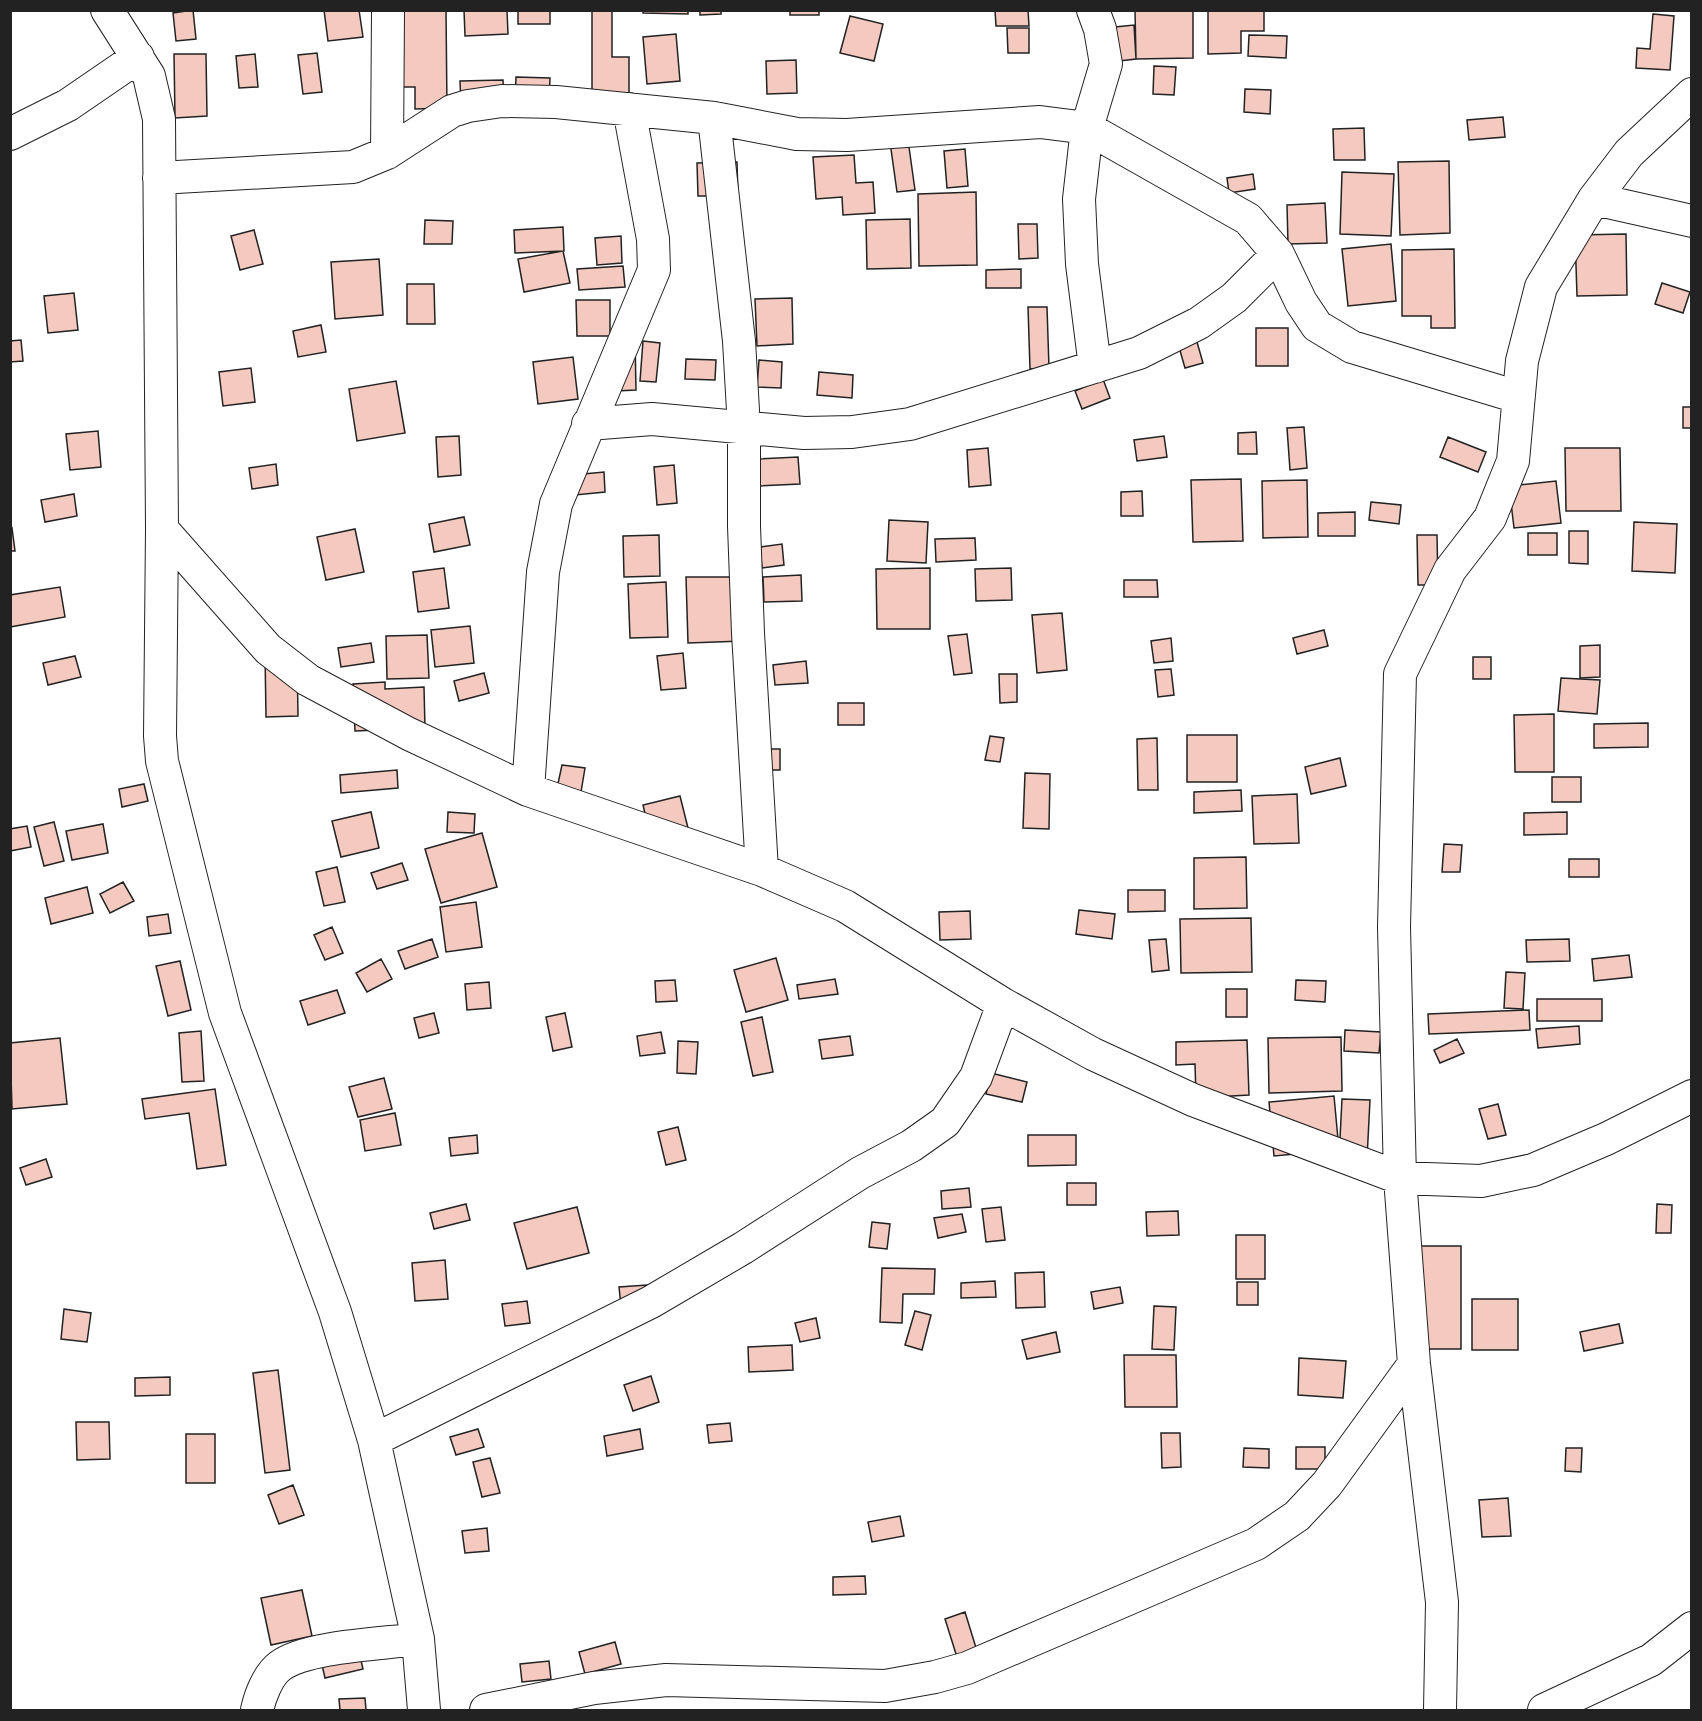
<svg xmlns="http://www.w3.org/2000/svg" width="1702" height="1721" font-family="'IBM Plex Serif',serif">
  <rect width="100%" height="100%" fill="#fff"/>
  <!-- building -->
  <path fill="#f3c9c0" stroke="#222" stroke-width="1.5" d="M 193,10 L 196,39 L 176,41 L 173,13 Z
    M 324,10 L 359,10 L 363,37 L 328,41 Z
    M 396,10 L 446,10 L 447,108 L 415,109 L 415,87 L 397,87 Z
    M 464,10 L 507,10 L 508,34 L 465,36 Z
    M 518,10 L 550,10 L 550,24 L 518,24 Z
    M 592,10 L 612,10 L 612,57 L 629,57 L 629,98 L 592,98 Z
    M 643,10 L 688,10 L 688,14 L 643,13 Z
    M 700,10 L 721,10 L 721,14 L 700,15 Z
    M 790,10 L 819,10 L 819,15 L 790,15 Z
    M 995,10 L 1028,10 L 1029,26 L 996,26 Z
    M 1135,10 L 1193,10 L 1193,58 L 1136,59 Z
    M 1208,10 L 1264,10 L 1264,31 L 1241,31 L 1241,53 L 1208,54 Z
    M 1653,14 L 1674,16 L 1670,70 L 1636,68 L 1637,48 L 1650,49 Z
    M 850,16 L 883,24 L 874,61 L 840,53 Z
    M 1134,25 L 1136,59 L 1119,61 L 1115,27 Z
    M 1007,28 L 1029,28 L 1029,53 L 1008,53 Z
    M 676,34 L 680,81 L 647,84 L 643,37 Z
    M 1249,35 L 1287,36 L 1286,58 L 1248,56 Z
    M 317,53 L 322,92 L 303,94 L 298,55 Z
    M 174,54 L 206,54 L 207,116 L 175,118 Z
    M 255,54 L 258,87 L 239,88 L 236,56 Z
    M 796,60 L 797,93 L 767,94 L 766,61 Z
    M 1154,66 L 1176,67 L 1174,95 L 1153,94 Z
    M 516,77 L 550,78 L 549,102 L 515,101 Z
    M 503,80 L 504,104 L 461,105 L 460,81 Z
    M 1245,89 L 1271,90 L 1270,114 L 1244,112 Z
    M 1503,117 L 1505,137 L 1469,140 L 1467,120 Z
    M 1364,128 L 1365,160 L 1334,160 L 1333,129 Z
    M 908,140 L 915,190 L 897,192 L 890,142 Z
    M 965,149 L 968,186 L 947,188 L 944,151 Z
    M 854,155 L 856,183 L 873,182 L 875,213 L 843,215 L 842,197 L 816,199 L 813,157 Z
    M 1449,161 L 1450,233 L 1400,235 L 1398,162 Z
    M 737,162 L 738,196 L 698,196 L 697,163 Z
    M 1342,172 L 1394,174 L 1391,236 L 1340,234 Z
    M 1253,174 L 1255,189 L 1229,193 L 1227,178 Z
    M 976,192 L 977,265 L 919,266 L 918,194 Z
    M 1325,203 L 1327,243 L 1288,244 L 1287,205 Z
    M 910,219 L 911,268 L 867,269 L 866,220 Z
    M 425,220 L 453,221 L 452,244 L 424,244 Z
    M 1018,224 L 1037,224 L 1038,258 L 1019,259 Z
    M 563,227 L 564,251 L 515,253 L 514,230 Z
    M 254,230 L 263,264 L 240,270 L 231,236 Z
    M 1626,234 L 1627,295 L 1577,296 L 1575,235 Z
    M 621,236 L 622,263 L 597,265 L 595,238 Z
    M 1391,244 L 1396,301 L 1348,306 L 1342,249 Z
    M 1454,249 L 1455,328 L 1431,328 L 1431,316 L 1402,316 L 1402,250 Z
    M 563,251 L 570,283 L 524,292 L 518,259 Z
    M 379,259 L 383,315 L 335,319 L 331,262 Z
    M 623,266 L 625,287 L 579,290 L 577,269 Z
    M 1021,269 L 1021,288 L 986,288 L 986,270 Z
    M 1662,283 L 1690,292 L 1683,313 L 1655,304 Z
    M 407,284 L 434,284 L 435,324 L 407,324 Z
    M 74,293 L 78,330 L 48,333 L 44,296 Z
    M 792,298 L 793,344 L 757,346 L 755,299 Z
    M 576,300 L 610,300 L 610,336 L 577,336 Z
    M 1028,307 L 1047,307 L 1049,368 L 1030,369 Z
    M 321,325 L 326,352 L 298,357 L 293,331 Z
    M 1256,328 L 1288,328 L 1288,366 L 1256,366 Z
    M 1195,335 L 1203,363 L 1185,368 L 1177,340 Z
    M 635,339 L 636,390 L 616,391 Z
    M 21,340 L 23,361 L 10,362 L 10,341 Z
    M 643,341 L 660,343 L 656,382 L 640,381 Z
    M 573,357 L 578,399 L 538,404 L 533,362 Z
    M 686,359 L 716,360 L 715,380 L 685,379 Z
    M 759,360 L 782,362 L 781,388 L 757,387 Z
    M 251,368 L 255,402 L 223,406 L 219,372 Z
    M 819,372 L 853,375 L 852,398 L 817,395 Z
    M 1103,379 L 1110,398 L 1082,409 L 1075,391 Z
    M 396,381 L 405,433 L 357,441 L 349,389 Z
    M 1683,407 L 1692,407 L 1692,428 L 1683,428 Z
    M 1304,427 L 1307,468 L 1290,470 L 1287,428 Z
    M 98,431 L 101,467 L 70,470 L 66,434 Z
    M 1256,432 L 1257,454 L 1238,454 L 1238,433 Z
    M 459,436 L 461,475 L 438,477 L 436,437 Z
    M 1164,436 L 1167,457 L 1137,461 L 1134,440 Z
    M 1448,437 L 1486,452 L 1478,472 L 1440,457 Z
    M 988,448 L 991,485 L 969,487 L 967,450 Z
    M 1565,448 L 1620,448 L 1621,511 L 1566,511 Z
    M 798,457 L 800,484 L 759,486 L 757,459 Z
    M 276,464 L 278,485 L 252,489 L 249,468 Z
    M 674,465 L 677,503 L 657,505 L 654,467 Z
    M 604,472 L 605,492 L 575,495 L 573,475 Z
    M 1241,479 L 1243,541 L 1193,542 L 1191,480 Z
    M 1307,480 L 1308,537 L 1263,538 L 1262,481 Z
    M 1556,481 L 1561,523 L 1514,528 L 1509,486 Z
    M 1142,491 L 1143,516 L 1121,516 L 1121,492 Z
    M 74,494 L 77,516 L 45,522 L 41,500 Z
    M 1371,502 L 1401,505 L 1399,524 L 1369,520 Z
    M 1355,512 L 1355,536 L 1318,536 L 1318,513 Z
    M 464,517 L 470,545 L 434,552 L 429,524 Z
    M 889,520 L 928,522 L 926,563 L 887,561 Z
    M 1634,522 L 1677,524 L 1675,573 L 1632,571 Z
    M 12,528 L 15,551 L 10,551 L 10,529 Z
    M 355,529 L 364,572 L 326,580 L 317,537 Z
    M 1569,531 L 1588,531 L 1588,564 L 1569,563 Z
    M 1528,533 L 1557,533 L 1557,555 L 1528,555 Z
    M 659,535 L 660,576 L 624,577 L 623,536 Z
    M 1417,535 L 1437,535 L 1438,585 L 1418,585 Z
    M 975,538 L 976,560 L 936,562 L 935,539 Z
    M 782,544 L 784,565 L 762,568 L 760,547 Z
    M 444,568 L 449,608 L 418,612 L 413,572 Z
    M 930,568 L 930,629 L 877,629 L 876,569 Z
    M 1011,568 L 1012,600 L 976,601 L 975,569 Z
    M 801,575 L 802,601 L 764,602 L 763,577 Z
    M 686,577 L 741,577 L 743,641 L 688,643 Z
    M 1124,580 L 1157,580 L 1158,597 L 1124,597 Z
    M 666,582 L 668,637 L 630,638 L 628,584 Z
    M 60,587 L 65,617 L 10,627 L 10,595 Z
    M 1062,613 L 1067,670 L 1037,673 L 1032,615 Z
    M 470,626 L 474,663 L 435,667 L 431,630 Z
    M 1324,630 L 1328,646 L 1297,654 L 1293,638 Z
    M 967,634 L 972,673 L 954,675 L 948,636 Z
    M 427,635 L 429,678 L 387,679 L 386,636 Z
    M 1171,638 L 1173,661 L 1154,663 L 1151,641 Z
    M 371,643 L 374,662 L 341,667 L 338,648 Z
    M 1600,645 L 1600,677 L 1580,678 L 1580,646 Z
    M 297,652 L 298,716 L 266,717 L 265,653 Z
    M 683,653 L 686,688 L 661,690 L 657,656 Z
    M 75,656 L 81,677 L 48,685 L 43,663 Z
    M 1473,657 L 1491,657 L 1491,679 L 1473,679 Z
    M 806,661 L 808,683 L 775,685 L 773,665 Z
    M 1171,669 L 1174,695 L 1158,697 L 1155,670 Z
    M 484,673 L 489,693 L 459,701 L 454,681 Z
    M 999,674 L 1017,674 L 1017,702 L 1000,703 Z
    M 1561,678 L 1600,680 L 1597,714 L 1558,711 Z
    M 385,682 L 385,689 L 424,687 L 425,728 L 355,731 L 353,684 Z
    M 838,703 L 864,703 L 864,725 L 838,725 Z
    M 1554,714 L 1554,772 L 1515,772 L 1514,715 Z
    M 1648,723 L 1648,747 L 1594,748 L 1594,724 Z
    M 1187,735 L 1237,735 L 1237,782 L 1187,782 Z
    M 990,736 L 1004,738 L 1000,762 L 985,760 Z
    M 1157,738 L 1158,790 L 1138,790 L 1137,739 Z
    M 746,749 L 780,749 L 780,770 L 746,770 Z
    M 1340,758 L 1346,786 L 1311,794 L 1305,767 Z
    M 562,765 L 585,768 L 581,792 L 557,788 Z
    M 397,770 L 398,788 L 341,793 L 340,775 Z
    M 1025,773 L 1050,774 L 1049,829 L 1023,828 Z
    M 1552,777 L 1581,777 L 1581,802 L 1552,802 Z
    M 144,784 L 148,801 L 122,807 L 119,789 Z
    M 1241,790 L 1242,811 L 1194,813 L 1194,792 Z
    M 1297,794 L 1299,843 L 1254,844 L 1252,796 Z
    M 680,796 L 690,836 L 652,844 L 643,805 Z
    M 371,812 L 379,848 L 341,857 L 332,821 Z
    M 448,812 L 475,814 L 474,833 L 447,832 Z
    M 1567,812 L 1567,834 L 1524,835 L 1524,813 Z
    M 54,822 L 64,861 L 44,866 L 34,827 Z
    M 103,824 L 108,853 L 72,860 L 66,831 Z
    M 27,826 L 31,847 L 10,851 L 10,829 Z
    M 482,833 L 497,887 L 441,903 L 425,849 Z
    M 1444,844 L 1462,845 L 1460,872 L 1442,872 Z
    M 1246,857 L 1247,908 L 1194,909 L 1194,858 Z
    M 1569,859 L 1599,859 L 1599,877 L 1569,877 Z
    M 402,863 L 408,880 L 377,889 L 371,873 Z
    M 337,867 L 345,902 L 324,906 L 316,872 Z
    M 123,882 L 134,901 L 110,913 L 100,894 Z
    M 87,887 L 93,913 L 51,924 L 45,898 Z
    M 1128,890 L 1165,890 L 1165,911 L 1128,912 Z
    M 476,902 L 482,947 L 446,952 L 440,907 Z
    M 1079,910 L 1115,914 L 1112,939 L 1076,934 Z
    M 970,911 L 971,939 L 940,940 L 939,912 Z
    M 168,914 L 171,933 L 149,936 L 147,917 Z
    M 1251,918 L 1252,972 L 1181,973 L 1180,919 Z
    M 332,927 L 343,953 L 325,960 L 314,935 Z
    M 432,939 L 438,957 L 405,969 L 398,951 Z
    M 1166,939 L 1169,970 L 1152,972 L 1149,940 Z
    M 1569,939 L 1570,961 L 1527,962 L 1526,940 Z
    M 1629,955 L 1632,977 L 1594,981 L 1592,959 Z
    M 776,958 L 788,1000 L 746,1012 L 734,970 Z
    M 381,959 L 392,979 L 367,992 L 356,973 Z
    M 180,961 L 191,1010 L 168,1016 L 156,966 Z
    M 1506,972 L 1525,973 L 1523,1009 L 1504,1008 Z
    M 835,979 L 838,994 L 799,999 L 797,985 Z
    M 675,980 L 677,1001 L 656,1002 L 655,981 Z
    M 1296,980 L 1326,981 L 1325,1002 L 1295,1000 Z
    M 489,982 L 491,1008 L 467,1010 L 465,984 Z
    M 1226,989 L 1247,989 L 1247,1017 L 1226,1017 Z
    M 337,990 L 345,1013 L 308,1025 L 300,1001 Z
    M 1537,999 L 1602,999 L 1602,1021 L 1537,1021 Z
    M 1529,1010 L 1530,1030 L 1429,1034 L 1428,1014 Z
    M 434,1013 L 439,1033 L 419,1038 L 414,1018 Z
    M 565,1013 L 572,1047 L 553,1051 L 546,1017 Z
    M 762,1017 L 773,1072 L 753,1076 L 741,1022 Z
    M 1579,1026 L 1580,1044 L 1538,1048 L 1536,1029 Z
    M 1345,1030 L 1381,1032 L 1379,1053 L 1344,1051 Z
    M 201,1031 L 204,1081 L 182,1082 L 179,1033 Z
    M 661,1032 L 665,1053 L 640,1056 L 637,1036 Z
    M 850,1036 L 853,1055 L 822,1059 L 819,1040 Z
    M 1341,1037 L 1342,1091 L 1269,1093 L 1268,1038 Z
    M 60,1038 L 67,1104 L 12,1109 L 10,1043 Z
    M 1457,1039 L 1464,1053 L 1440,1063 L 1434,1050 Z
    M 1247,1040 L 1249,1095 L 1196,1098 L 1195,1064 L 1176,1065 L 1176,1042 Z
    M 678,1041 L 698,1042 L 696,1074 L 677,1073 Z
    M 991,1073 L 1027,1082 L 1022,1102 L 986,1094 Z
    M 384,1078 L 392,1109 L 358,1117 L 349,1087 Z
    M 215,1089 L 226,1165 L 197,1169 L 189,1113 L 145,1119 L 142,1099 Z
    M 1334,1096 L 1339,1150 L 1274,1156 L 1269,1102 Z
    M 1342,1099 L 1370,1100 L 1367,1159 L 1339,1158 Z
    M 1498,1104 L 1506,1135 L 1488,1139 L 1479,1109 Z
    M 395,1113 L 401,1145 L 365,1151 L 360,1120 Z
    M 678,1127 L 686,1160 L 666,1165 L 658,1132 Z
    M 477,1135 L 478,1153 L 451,1156 L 449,1138 Z
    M 1028,1135 L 1076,1135 L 1076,1165 L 1028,1166 Z
    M 46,1159 L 52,1177 L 26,1185 L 20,1168 Z
    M 1067,1183 L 1096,1183 L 1096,1205 L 1067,1205 Z
    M 969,1188 L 971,1207 L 942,1209 L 941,1191 Z
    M 466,1204 L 470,1220 L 434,1229 L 430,1213 Z
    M 1657,1204 L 1672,1205 L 1671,1233 L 1656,1233 Z
    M 577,1207 L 589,1253 L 527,1269 L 514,1223 Z
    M 1001,1207 L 1005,1240 L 986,1242 L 982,1209 Z
    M 1178,1211 L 1179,1235 L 1147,1236 L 1146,1212 Z
    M 962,1214 L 966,1232 L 938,1238 L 934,1218 Z
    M 872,1222 L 890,1224 L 887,1249 L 869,1247 Z
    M 1236,1235 L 1265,1235 L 1265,1279 L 1236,1279 Z
    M 1414,1246 L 1461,1246 L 1461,1349 L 1414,1349 Z
    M 445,1260 L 448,1299 L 415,1301 L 412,1263 Z
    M 882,1268 L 935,1269 L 934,1294 L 903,1294 L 902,1323 L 880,1322 Z
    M 1044,1272 L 1045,1307 L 1016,1308 L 1015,1273 Z
    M 995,1281 L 996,1297 L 961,1298 L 961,1283 Z
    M 1237,1282 L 1258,1282 L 1258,1305 L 1237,1305 Z
    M 647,1285 L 649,1304 L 621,1306 L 619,1287 Z
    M 1120,1287 L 1123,1303 L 1094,1309 L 1091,1292 Z
    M 1472,1299 L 1518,1299 L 1518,1350 L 1472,1350 Z
    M 527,1301 L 530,1323 L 505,1326 L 502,1304 Z
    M 1154,1306 L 1176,1307 L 1174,1350 L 1152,1349 Z
    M 64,1309 L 91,1313 L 87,1342 L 61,1339 Z
    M 915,1311 L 931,1315 L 922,1350 L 905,1345 Z
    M 816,1318 L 820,1338 L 800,1342 L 795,1323 Z
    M 1619,1324 L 1623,1343 L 1584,1351 L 1580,1332 Z
    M 1056,1332 L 1060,1352 L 1027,1359 L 1022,1340 Z
    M 792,1345 L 793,1370 L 749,1372 L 748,1347 Z
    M 1124,1355 L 1176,1355 L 1177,1407 L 1125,1407 Z
    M 1299,1358 L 1346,1361 L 1343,1398 L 1298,1395 Z
    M 278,1370 L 290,1470 L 265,1473 L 253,1373 Z
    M 651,1376 L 659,1402 L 633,1411 L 624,1385 Z
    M 170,1377 L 170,1395 L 135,1396 L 135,1378 Z
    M 76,1422 L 109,1422 L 110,1459 L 77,1460 Z
    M 730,1423 L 732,1441 L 709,1443 L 707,1425 Z
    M 478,1429 L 484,1447 L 456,1455 L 450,1437 Z
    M 640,1429 L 643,1449 L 607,1456 L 604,1436 Z
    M 1161,1433 L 1180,1433 L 1181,1467 L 1162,1468 Z
    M 186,1434 L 215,1434 L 215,1483 L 186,1483 Z
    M 1296,1447 L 1325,1447 L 1325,1469 L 1296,1469 Z
    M 1244,1448 L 1269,1449 L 1269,1468 L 1243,1467 Z
    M 1566,1448 L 1582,1448 L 1581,1472 L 1565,1471 Z
    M 490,1458 L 500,1493 L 482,1497 L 473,1462 Z
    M 293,1485 L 304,1515 L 279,1524 L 268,1495 Z
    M 1508,1498 L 1511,1536 L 1482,1537 L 1479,1500 Z
    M 900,1516 L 904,1536 L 872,1542 L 868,1522 Z
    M 487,1528 L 489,1551 L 465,1553 L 462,1531 Z
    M 865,1576 L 866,1594 L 833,1595 L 833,1577 Z
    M 302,1590 L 312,1636 L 271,1645 L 261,1598 Z
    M 965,1612 L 981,1664 L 961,1670 L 945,1619 Z
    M 355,1634 L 363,1669 L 325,1678 L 317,1643 Z
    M 615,1642 L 621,1664 L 585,1674 L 579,1652 Z
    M 549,1661 L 551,1679 L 522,1682 L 520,1664 Z
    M 365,1698 L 366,1710 L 340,1710 L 339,1699 Z"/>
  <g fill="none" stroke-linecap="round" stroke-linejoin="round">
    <defs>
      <path id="street" d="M 107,10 L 149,76 L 159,119 L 162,529 L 160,736 L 162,761 L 225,1013 L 335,1312 L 374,1440 L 418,1639 L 424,1710
        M 1093,10 L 1100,29 L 1106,64 L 1087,128 L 1079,199 L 1082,264 L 1095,367
        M 714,118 L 797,134 L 847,135 L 1040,122 L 1087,128 L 1248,219 L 1278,254 L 1301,302 L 1317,326 L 1352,347 L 1518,397
        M 10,134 L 68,105 L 138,57
        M 387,153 L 388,10
        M 159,178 L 353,167 L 387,153 L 452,111 L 468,106 L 502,101 L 556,102 L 714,118 L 739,341 L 744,428 L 744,526 L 748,633 L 762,870
        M 1594,199 L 1692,221
        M 588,424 L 652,419 L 804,433 L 852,432 L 910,424 L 1139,353 L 1199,323 L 1234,298 L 1278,254
        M 162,529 L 268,649 L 308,680 L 409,734 L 528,790 L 762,870 L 845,906 L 1003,1004 L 1093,1054 L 1193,1100 L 1400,1178 L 1481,1181 L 1533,1170 L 1606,1139 L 1692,1096
        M 528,790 L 543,572 L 556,504 L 654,270 L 653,239 L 629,109
        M 374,1440 L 651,1302 L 743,1248 L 860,1173 L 911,1146 L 945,1122 L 976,1077 L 1003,1004
        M 257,1710 C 260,1696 268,1675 280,1666 C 307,1646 383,1644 418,1639
        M 486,1710 L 594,1688 L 666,1680 L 885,1686 L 935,1677 L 967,1668 L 1256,1544 L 1297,1516 L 1327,1484 L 1414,1364
        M 1440,1710 L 1442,1602 L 1414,1364 L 1400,1178 L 1394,927 L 1400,674 L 1450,570 L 1490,518 L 1513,461 L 1522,361 L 1541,287 L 1594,199 L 1629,153 L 1692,94
        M 1544,1710 L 1651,1660 L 1692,1628"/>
    </defs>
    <!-- street casing -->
    <use href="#street" stroke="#222" stroke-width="34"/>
    <!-- street -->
    <use href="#street" stroke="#fff" stroke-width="32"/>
  </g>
  <!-- border -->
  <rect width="1702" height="1721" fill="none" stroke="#222222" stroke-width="24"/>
</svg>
